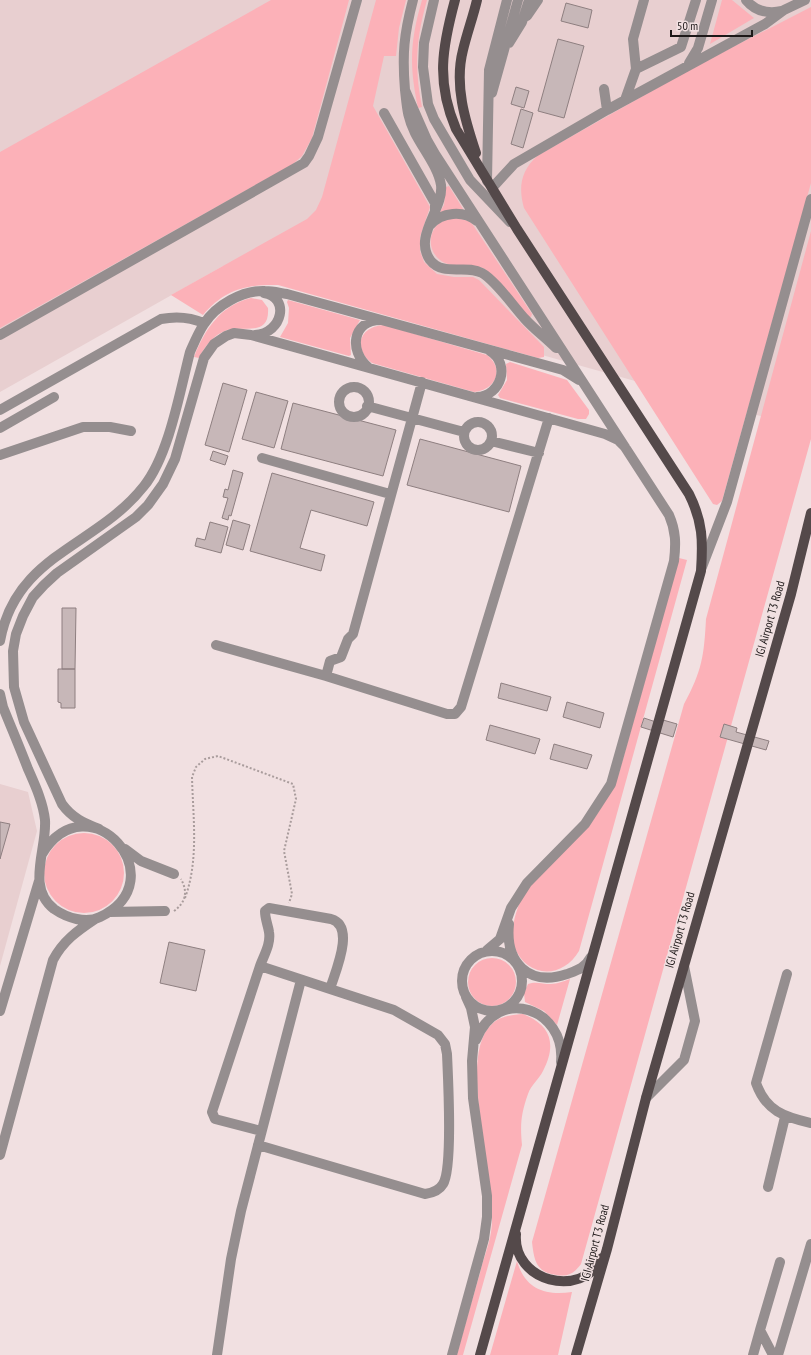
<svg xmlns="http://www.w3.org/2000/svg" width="811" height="1355" font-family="'PT Sans Narrow',sans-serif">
  <rect width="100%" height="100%" fill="#f1e0e1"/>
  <!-- built -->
  <path fill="#e8cfd0" d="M 0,0 L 811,0 L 811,430 L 223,266 L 0,392 Z
    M 0,784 L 28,792 L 37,831 L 0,966 Z"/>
  <!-- green -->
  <path fill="#fcb1b8" d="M 271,0 L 349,0 L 312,138 L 302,156 L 293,164 L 0,328 L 0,152 Z
    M 376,0 L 406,0 L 399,28 L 396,56 L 384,56 L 373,106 L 430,207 L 420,237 L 420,251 L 424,262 L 437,274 L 454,277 L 473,277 L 479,280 L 544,347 L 544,357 L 538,358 L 278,285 C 246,284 224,290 203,315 L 171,295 L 307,219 L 316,210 L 322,197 Z
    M 422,0 L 427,0 C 416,39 414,67 422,107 L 418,108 C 409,66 410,41 422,0 Z
    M 722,0 L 732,0 L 754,18 L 710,44 Z
    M 811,7 L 811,183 L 722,501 L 717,505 L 713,504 L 524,208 C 518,187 521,171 537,156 L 696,66 Z
    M 449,186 L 463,209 L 462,211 L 441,213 L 440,212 L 444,205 L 446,187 Z
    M 457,218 L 469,221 L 473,225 L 532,314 L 531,317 L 528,317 L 485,269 C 471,262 453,270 440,260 C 426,249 428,227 445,220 C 449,219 453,218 457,218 Z
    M 811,231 L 811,439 L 581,1264 C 574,1273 569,1277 557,1275 C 536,1273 534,1260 532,1242 L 684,704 C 702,671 704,656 706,619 Z
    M 251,298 L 262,300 L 268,308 C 270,338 243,325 227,330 C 213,335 205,346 199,358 L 194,357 C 205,329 221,305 251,298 Z
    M 288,300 L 360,320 L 350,338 L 351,355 L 349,356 L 280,337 L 288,323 L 289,308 L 287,302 Z
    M 384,325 L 487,355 C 505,369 496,390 474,392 L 372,363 C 352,348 360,326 384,325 Z
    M 510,362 L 567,380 L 589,410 L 589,414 L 586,419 L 578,419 L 500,398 L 498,395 L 507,380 L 506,364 Z
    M 679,558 L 687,560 L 579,951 C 562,980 526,978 514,946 C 510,934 514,919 518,907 C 527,877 569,849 589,825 C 602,809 611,791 619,773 Z
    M44 873a40 40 0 1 1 80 0a40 40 0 1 1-80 0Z
    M468 982a24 24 0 1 1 48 0a24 24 0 1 1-48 0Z
    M 570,979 L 557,1025 L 544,1011 L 525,1002 L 524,993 L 528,984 C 536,981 542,984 551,984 C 557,984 564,981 570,979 Z
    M 523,1014 C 551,1025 557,1044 543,1071 C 539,1079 531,1085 528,1094 C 521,1114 520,1124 522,1145 L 463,1355 L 457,1355 C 464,1328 472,1300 480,1273 C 483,1259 489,1246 491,1232 C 499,1182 455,1057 492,1024 C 500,1016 512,1015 523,1014 Z
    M 517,1261 C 525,1289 545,1296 572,1292 L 558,1355 L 490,1355 Z"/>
  <!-- building -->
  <path fill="#c7b7b8" stroke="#8e7f80" d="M 566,3 L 592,10 L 588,28 L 561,21 Z
    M 558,39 L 584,46 L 564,118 L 538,111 Z
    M 516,87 L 529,91 L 524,108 L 511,104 Z
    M 521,109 L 533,113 L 523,148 L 511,144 Z
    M 223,383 L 247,390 L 229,452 L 205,445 Z
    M 256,392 L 288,401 L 274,448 L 242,439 Z
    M 293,403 L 396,430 L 383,476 L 281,449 Z
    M 420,439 L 521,466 L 509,512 L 407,485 Z
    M 213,451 L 228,456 L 225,465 L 210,460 Z
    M 233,470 L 243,473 L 231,516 L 229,515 L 228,520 L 222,518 L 228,498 L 223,497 L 225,489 L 228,490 Z
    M 272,473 L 374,502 L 367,526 L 311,510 L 300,548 L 325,555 L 321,571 L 250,551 Z
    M 233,520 L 250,525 L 243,550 L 226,545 Z
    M 210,522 L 228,527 L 221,553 L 195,546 L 197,538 L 205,540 Z
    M 62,608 L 76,608 L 75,669 L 62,669 Z
    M 58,669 L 75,669 L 75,708 L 61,708 L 61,703 L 58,702 Z
    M 501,683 L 551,697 L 547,711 L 498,698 Z
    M 567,702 L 604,713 L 600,728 L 563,717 Z
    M 644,718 L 662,724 L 663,720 L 677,724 L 673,737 L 641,727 Z
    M 724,724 L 737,728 L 736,732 L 769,741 L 766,750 L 720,737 Z
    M 490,725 L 540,739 L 535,754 L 486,740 Z
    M 554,744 L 592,755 L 587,769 L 550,759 Z
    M 0,822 L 10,824 L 0,859 Z
    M 169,942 L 205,950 L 196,991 L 160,983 Z"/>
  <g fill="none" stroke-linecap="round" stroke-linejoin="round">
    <!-- path -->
    <path stroke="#a99c9c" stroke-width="2" stroke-dasharray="2 2" stroke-linecap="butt" d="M 185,898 C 199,860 193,818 192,777 L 196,767 L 205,759 L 218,756 L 293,784 L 296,799 L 284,851 L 292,894 L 289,903
      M 174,911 C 186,902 188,892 181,879"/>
    <!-- minor -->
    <path stroke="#958e8f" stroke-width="10" d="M 413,0 C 404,34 402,54 405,90 C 407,107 407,117 415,133 C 423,149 438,167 441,185 C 444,209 413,236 430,260 C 443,277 466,264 482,273 C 495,280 514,307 525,319 C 534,329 546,338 556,348
      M 434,0 L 424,43 L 423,67 L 428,104 L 434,119 L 470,180 L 510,222
      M 746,0 C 755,11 768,14 782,11
      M 527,16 L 538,0
      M 509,43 L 522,22 L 529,0
      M 689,63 L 698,48 L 712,0
      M 636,69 L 681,47 L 696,0
      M 604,89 L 607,110
      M 405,90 L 427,140 L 435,154 L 669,515 C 676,531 676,544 674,561 L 611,784 L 585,824 L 527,883 L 511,908 L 500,939 L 487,950
      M 492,93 L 518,0
      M 625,100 L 636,69 L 633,39 L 644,0
      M 384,113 L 435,203 L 435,212
      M 487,181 L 489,70 L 507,0
      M 492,188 L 514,164 L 607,110 L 765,24 L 784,10 L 805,0
      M 430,225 C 442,212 463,210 477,221
      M 0,335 L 304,163 L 309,156 L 318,137 L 357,0
      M 255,335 C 283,333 290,297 264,293
      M 368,367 C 349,351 352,321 380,320
      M339 402a15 15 0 1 1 30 0a15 15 0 1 1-30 0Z
      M 477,397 C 501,396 511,364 490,351
      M 367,406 L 464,432
      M 0,410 L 161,319 C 176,316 190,317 204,323
      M464 436a14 14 0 1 1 28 0a14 14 0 1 1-28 0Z
      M 0,428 L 54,397
      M 491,441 L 539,453
      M 0,455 L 83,427 L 110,427 L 131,431
      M 262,458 L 390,494
      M 702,567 L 727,502 L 811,199
      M 0,641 C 16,554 96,547 144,486 C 169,455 180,391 190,352 C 194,343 198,333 204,324 C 216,305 243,290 265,291 C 273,291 280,293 287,294 L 563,370 L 579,380
      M 216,645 L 326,676 L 447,714 L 455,714 L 461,707 L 549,418
      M 326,676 L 330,661 L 341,657 L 348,639 L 353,634 L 422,382
      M 0,694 L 3,707 C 11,727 20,748 28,769 C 35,785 43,802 45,820 C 47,850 26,887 54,909 C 67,918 86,924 100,917 C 178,880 89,778 42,854
      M 99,829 C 84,823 72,818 62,804 L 24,722 L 14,687 L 13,651 L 16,634 L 23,616 L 33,597 L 44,585 L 57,573 L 136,517 L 148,505 L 163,484 L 175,459 L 204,358 L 214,344 L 226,336 L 234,333 L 251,335 L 605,434 L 618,440 L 625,447
      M 125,849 L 141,861 L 174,874
      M 110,912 L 165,911
      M 509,924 C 505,962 528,987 567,974 C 578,970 585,968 591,957
      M462 981a30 30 0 1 1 60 0a30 30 0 1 1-60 0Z
      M 787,974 L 756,1083 C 766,1111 784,1117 811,1123
      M 0,1011 L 39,881
      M 476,1040 C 498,984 566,1009 561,1062
      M 646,1098 L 684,1060 L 695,1021 L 684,966
      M 261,1131 L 215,1119 L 212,1112 L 260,966 C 264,955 271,944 269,932 C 268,925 265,919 265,911 L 269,908 L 331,919 C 356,926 335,972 330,989
      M 258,1145 L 425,1194 C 432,1193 439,1191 443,1184 C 453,1168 448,1078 447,1054 L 445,1044 L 438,1035 L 394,1010 L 260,966
      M 0,1155 L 53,960 C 63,941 77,931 95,919
      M 768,1187 L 785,1117
      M 217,1355 L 231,1259 L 241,1211 L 301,980
      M 452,1355 L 484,1239 L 487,1217 L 487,1196 L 473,1098 L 472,1061 L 475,1027 L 471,1008 L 466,997
      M 753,1355 L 760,1330
      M 773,1355 L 760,1330 L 780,1262
      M 778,1355 L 811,1244"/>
    <!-- major -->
    <path stroke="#54494a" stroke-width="10" d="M 455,0 C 442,48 436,82 456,129 L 517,229 L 689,494 C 703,522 703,541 701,571 L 480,1355
      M 476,153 C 465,120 454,85 463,50 C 467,33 473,17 477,0
      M 516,1234 C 512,1281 581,1300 602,1258
      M 576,1355 L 607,1249 L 646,1098 L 791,594 L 811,513"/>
  </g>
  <g text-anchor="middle" stroke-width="3" stroke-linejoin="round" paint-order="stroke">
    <!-- street labels -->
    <g font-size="12" fill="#1d1818" stroke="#f1e0e1">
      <text transform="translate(770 619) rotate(-74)" y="4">IGI Airport T3 Road</text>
      <text transform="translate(680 930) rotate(-74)" y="4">IGI Airport T3 Road</text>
      <text transform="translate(595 1243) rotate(-75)" y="4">IGI Airport T3 Road</text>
    </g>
  </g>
  <!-- scale -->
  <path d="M671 30v6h81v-6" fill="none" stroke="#1d1818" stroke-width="2"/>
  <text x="677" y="30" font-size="12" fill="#1d1818" stroke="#f1e0e1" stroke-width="3" paint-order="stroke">50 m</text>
</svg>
